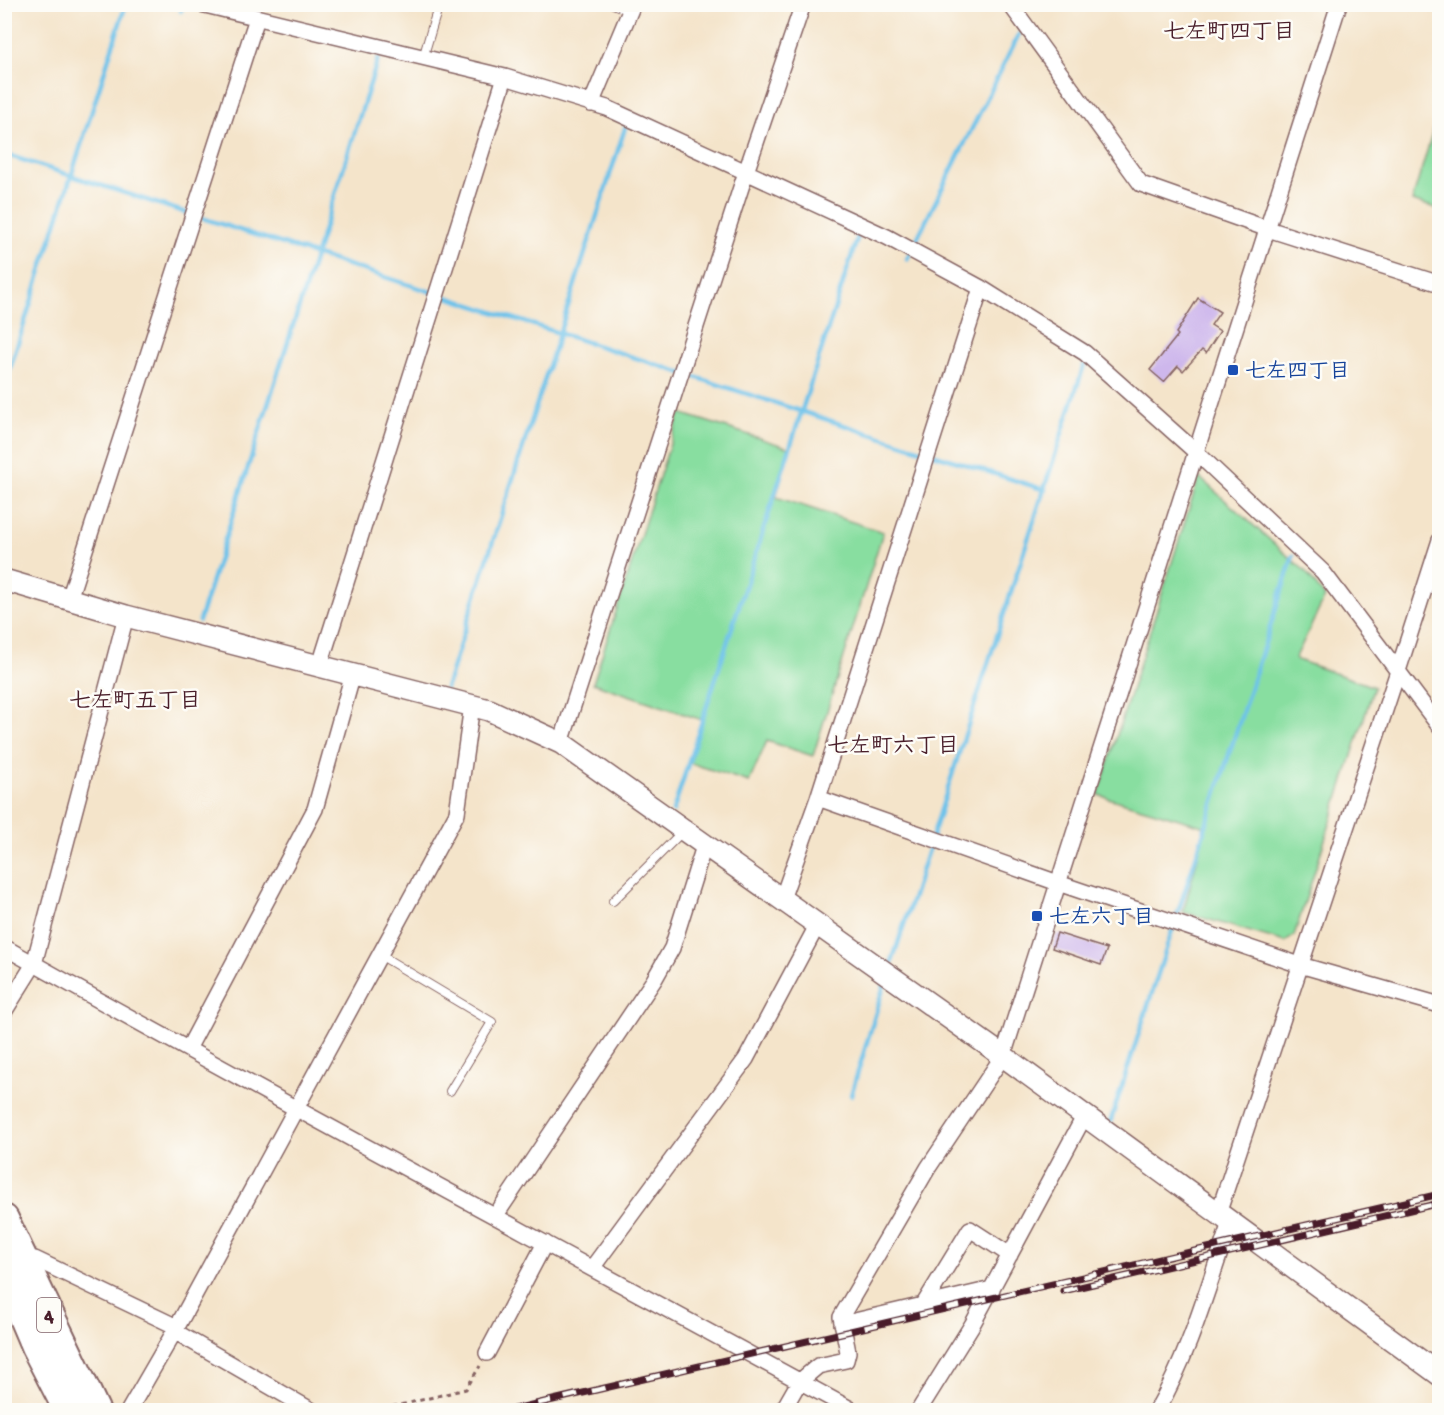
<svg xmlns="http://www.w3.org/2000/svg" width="1444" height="1415" font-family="'Gochi Hand','Klee One',sans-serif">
  <rect width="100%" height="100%" fill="#fdfcf7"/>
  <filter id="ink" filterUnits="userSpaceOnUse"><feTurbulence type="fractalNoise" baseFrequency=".0167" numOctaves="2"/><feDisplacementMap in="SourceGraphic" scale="12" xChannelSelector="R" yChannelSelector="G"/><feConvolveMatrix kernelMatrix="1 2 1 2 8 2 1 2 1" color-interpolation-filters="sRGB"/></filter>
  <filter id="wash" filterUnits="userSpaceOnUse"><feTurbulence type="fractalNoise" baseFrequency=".008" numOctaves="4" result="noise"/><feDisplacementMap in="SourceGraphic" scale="24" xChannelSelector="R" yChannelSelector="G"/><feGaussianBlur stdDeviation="1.35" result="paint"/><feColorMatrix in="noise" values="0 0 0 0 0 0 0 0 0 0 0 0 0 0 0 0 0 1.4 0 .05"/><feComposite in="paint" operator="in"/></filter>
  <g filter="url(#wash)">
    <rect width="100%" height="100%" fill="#f4e4ca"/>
    <!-- green -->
    <path fill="#88dea0" stroke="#697e66" stroke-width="1.5" d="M 1439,111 L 1440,209 L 1439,209 L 1412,201 Z
      M 680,413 L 790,448 L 776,497 L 883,532 L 813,756 L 767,741 L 749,782 L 690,763 L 702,720 L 593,683 Z
      M 1199,477 L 1305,571 L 1325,597 L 1295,659 L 1374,687 L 1294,936 L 1285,942 L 1183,912 L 1206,827 L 1098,795 Z"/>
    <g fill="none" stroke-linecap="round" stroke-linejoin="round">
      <!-- stream -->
      <path stroke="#6dc2ea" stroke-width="4.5" d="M 181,11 L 183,4
        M 4,154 L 1045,490
        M 907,259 L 1019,34
        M 4,387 L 126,4
        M 199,621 L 378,59
        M 446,688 L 625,128
        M 673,811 L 858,236
        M 890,968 L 1084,365
        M 851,1095 L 886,979
        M 1110,1123 L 1293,556"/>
    </g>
    <g id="blocks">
      <!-- building -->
      <path fill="#ceb7ec" d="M 1198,298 L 1220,312 L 1211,325 L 1220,331 L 1206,353 L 1202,350 L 1183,371 L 1178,366 L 1164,382 L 1150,370 L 1178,335 L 1176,333 Z
        M 1057,933 L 1107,949 L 1101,965 L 1052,948 Z"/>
    </g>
  </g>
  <g filter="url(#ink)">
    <use href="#blocks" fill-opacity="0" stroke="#866463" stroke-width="1.5"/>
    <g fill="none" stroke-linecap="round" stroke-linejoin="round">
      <defs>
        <path id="lane" d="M 613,4 L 630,11
          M 423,58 L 439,4
          M 613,901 L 682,832
          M 380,955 L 492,1022 L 450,1091
          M 1438,1410 L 1440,1407"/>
        <path id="street" d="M 201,4 L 505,77 L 607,108 L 887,237 L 981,288 L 1085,353 L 1197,453 L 1323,572 L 1440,727
          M 1010,4 L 1141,184 L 1268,229 L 1440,284
          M 591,104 L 633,4
          M 69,599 L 257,18
          M 320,665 L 505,77
          M 561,743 L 746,172 L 803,4
          M 818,798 L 1058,883 L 1300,965 L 1440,1005
          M 782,899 L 818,798 L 981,288
          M 4,947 C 285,1106 570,1255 852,1410
          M 4,1012 L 34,964 L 126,616
          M 188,1049 L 315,809 L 353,674
          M 1218,1214 L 1398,671 L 1440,540
          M 496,1215 L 654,980 L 672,948 L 705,843
          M 23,1261 L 35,1259 L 177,1327
          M 592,1268 L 746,1059 L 818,924
          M 924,1304 L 970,1229 L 1010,1255
          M 842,1324 L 992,1289
          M 174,1331 L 311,1410
          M 487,1353 L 545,1243
          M 129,1410 L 177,1327 L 457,813 L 472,705
          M 783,1410 L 799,1382 L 818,1366 L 846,1360 L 848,1352 L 841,1317 L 928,1168 L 1003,1056 L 1339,4
          M 919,1410 L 972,1325 L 1085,1115
          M 1157,1410 C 1190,1353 1208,1286 1230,1223"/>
        <path id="secondary" d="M 4,580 L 126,616 L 489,710 L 561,743 L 1003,1056 L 1440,1375"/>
        <path id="highway" d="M 4,1219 L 95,1410
          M 4,1273 L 35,1346 L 68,1410"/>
      </defs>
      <!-- lane casing -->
      <use href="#lane" stroke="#866463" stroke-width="10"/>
      <!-- street casing -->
      <use href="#street" stroke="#866463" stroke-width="18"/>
      <!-- secondary casing -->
      <use href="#secondary" stroke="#866463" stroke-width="24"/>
      <!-- highway casing -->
      <use href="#highway" stroke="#866463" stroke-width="32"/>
      <!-- path -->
      <path stroke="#866463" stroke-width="3" stroke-dasharray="4.5 4.5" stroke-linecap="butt" d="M 375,1410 L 409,1403
        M 411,1410 L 409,1403 L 466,1389 L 480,1366"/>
      <!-- lane -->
      <use href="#lane" stroke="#fff" stroke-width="8"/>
      <!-- street -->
      <use href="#street" stroke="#fff" stroke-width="15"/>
      <!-- secondary -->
      <use href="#secondary" stroke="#fff" stroke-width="21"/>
      <!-- highway -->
      <use href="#highway" stroke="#fff" stroke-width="28"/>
      <defs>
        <path id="rail" d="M 1063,1291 L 1440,1203
          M 510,1410 L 1440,1194"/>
      </defs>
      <!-- rail casing -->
      <use href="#rail" stroke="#4a1f2b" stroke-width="7"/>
      <!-- rail -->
      <use href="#rail" stroke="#fdfcf7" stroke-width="4.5" stroke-dasharray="14" stroke-linecap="butt"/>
    </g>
  </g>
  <!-- markers -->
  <g fill="#1a4fb4" stroke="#fdfcf7" stroke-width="2">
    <rect x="1227" y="364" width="12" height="12" rx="3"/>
    <rect x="1031" y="910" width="12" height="12" rx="3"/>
  </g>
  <g text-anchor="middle" stroke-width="5" stroke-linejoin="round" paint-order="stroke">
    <!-- shield labels -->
    <rect fill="#fdfcf7" stroke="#806168" stroke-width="1.5" x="37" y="1298" width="24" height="34" rx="4.5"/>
    <g font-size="20" font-weight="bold" fill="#4a1f2b">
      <text x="49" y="1322">4</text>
    </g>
    <!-- transit labels -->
    <g font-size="21" font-weight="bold" fill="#164399" stroke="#fdfcf7" text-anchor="start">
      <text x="1245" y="377">七左四丁目</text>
      <text x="1049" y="923">七左六丁目</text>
    </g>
    <!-- neighbourhood labels -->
    <g font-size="22" font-weight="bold" fill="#4a1f2b" stroke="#fdfcf7">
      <text x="1229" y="38">七左町四丁目</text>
      <text x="135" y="707">七左町五丁目</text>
      <text x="893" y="752">七左町六丁目</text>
    </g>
  </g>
  <!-- margin -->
  <rect width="1444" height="1415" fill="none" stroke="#fdfcf7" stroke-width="24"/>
</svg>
